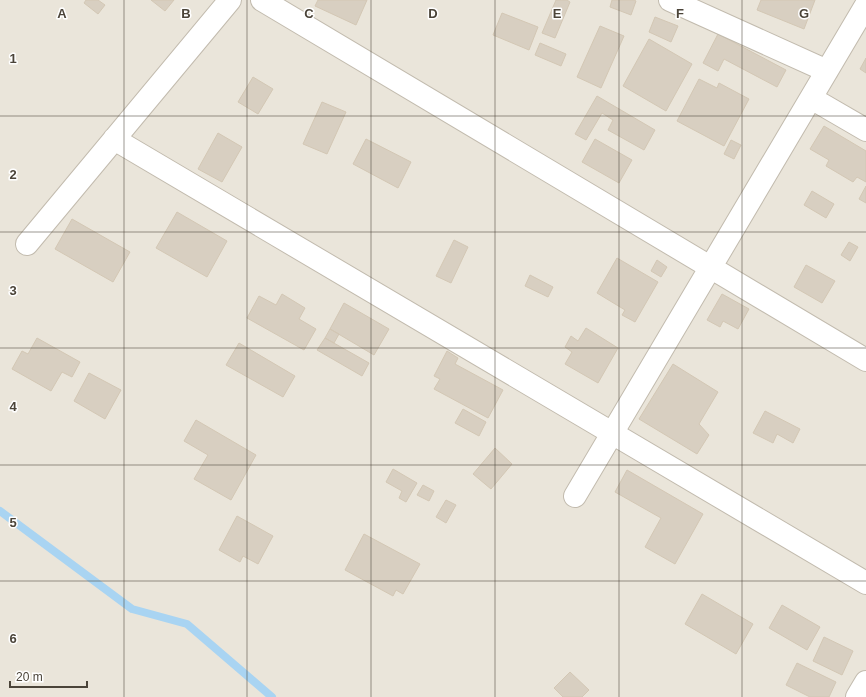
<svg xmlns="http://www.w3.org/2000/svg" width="866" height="697" font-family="Helvetica,sans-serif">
  <rect width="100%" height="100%" fill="#f6f3ec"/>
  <!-- residential -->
  <path fill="#eae5da" d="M 0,0 L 866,0 L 866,697 L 0,697 Z"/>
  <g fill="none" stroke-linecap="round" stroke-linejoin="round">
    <!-- stream -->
    <path stroke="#a9d4f2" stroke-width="8" d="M 0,511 L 132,609 L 187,624 L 272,697"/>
  </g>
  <!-- building -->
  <path fill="#d8cfc1" stroke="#d3c7b4" d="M 86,0 L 98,0 L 105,5 L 98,14 L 84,3 Z
    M 151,0 L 174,0 L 165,11 Z
    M 318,0 L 367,0 L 356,25 L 315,6 Z
    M 556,0 L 567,0 L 570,2 L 555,38 L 542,33 Z
    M 612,0 L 634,0 L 636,1 L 631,15 L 610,7 Z
    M 761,0 L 815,0 L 804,29 L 757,10 Z
    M 502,13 L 538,27 L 529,50 L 493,35 Z
    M 655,17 L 678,26 L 671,42 L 649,32 Z
    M 600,26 L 624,36 L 601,88 L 577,77 Z
    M 718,34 L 786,70 L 777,87 L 724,59 L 718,71 L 703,63 Z
    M 649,39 L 692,64 L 666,111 L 623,86 Z
    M 540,43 L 566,54 L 561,66 L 535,55 Z
    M 866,58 L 866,73 L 860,69 Z
    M 253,77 L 273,89 L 258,114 L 238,102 Z
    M 699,79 L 717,88 L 719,83 L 749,99 L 724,146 L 677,121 Z
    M 597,96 L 655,130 L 644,150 L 608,130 L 613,120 L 602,113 L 586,140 L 575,134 Z
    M 322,102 L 346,112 L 327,154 L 303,144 Z
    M 824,126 L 866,151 L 866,182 L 857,177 L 853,182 L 826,166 L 829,160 L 810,149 Z
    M 218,133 L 242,147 L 222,182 L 198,169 Z
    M 366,139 L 411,162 L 398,188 L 353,164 Z
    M 595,139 L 632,160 L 619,183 L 582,162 Z
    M 731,140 L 741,145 L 734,159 L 724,154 Z
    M 866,186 L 866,203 L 859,199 Z
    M 812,191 L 834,204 L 826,218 L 804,205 Z
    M 177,212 L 227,241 L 207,277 L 156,248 Z
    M 72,219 L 130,252 L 113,282 L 55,249 Z
    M 454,240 L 468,247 L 451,283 L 436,276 Z
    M 849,242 L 858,247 L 850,261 L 841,255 Z
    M 617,258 L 658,282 L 635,322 L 622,315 L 625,310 L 597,293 Z
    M 657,260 L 667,267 L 661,277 L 651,271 Z
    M 806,265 L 835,281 L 822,303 L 794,287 Z
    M 530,275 L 553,287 L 548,297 L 525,286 Z
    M 282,294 L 305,308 L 299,319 L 316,329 L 304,350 L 247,318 L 259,296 L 276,305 Z
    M 722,294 L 749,309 L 738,329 L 723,321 L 720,327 L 707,320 Z
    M 344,303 L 389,329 L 374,355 L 330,329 Z
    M 586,328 L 618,348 L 598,383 L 565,364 L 572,352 L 565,347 L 571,336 L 578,341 Z
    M 330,329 L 339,334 L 334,343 L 325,338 Z
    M 37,338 L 80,362 L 72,377 L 62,372 L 51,391 L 12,369 L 22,351 L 28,354 Z
    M 325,338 L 369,363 L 362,376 L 317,350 Z
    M 239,343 L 295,376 L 283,397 L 226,365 Z
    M 447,351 L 458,358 L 455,364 L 503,390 L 488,418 L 434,389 L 440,379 L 434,376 Z
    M 673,364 L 718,392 L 699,424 L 709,435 L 697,454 L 639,419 Z
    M 89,373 L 121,390 L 105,419 L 74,401 Z
    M 463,409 L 486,422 L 479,436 L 455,423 Z
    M 765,411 L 800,429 L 793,443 L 777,434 L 773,443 L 753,433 Z
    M 196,420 L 256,455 L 231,500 L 194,479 L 208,455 L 184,441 Z
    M 495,448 L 512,464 L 491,489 L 473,474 Z
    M 393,469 L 417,483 L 406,502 L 399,498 L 402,491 L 386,482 Z
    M 627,470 L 703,514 L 675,564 L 645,547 L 661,518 L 615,492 Z
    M 423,485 L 434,491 L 429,501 L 417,495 Z
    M 446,500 L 456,505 L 446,523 L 436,517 Z
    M 237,516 L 273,536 L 258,564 L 243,556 L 240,562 L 219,550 Z
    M 364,534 L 420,564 L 403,594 L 396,590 L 393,596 L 345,570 Z
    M 702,594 L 753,624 L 736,654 L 685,624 Z
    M 782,605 L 820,627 L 807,650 L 769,628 Z
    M 824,637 L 853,651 L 842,675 L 813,661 Z
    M 797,663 L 836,682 L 829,697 L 810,697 L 786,685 Z
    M 570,672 L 589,690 L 582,697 L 563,697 L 554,688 Z"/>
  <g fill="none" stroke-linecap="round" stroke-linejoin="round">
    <defs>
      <path id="street" d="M 262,0 L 866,360
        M 670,0 L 827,71
        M 811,98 L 866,130
        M 114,139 L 866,583
        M 27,244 L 230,0
        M 575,496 L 866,5
        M 857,697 L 866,682"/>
    </defs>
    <!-- street casing -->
    <use href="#street" stroke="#c2bbae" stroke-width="24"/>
    <!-- street -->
    <use href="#street" stroke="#fff" stroke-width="22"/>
  </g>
  <!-- grid -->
  <path fill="none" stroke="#4b4439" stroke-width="1" stroke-opacity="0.55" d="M 124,0 L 124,697M 247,0 L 247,697M 371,0 L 371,697M 495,0 L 495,697M 619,0 L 619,697M 742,0 L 742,697M 0,116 L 866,116M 0,232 L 866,232M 0,348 L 866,348M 0,465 L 866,465M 0,581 L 866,581"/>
  <g font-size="13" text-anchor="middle" font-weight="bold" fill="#4b4439" stroke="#fff" stroke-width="3" stroke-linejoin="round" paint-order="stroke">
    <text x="62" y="18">A</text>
    <text x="186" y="18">B</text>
    <text x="309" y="18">C</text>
    <text x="433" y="18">D</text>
    <text x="557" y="18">E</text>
    <text x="680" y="18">F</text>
    <text x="804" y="18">G</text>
    <text x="13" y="63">1</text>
    <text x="13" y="179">2</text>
    <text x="13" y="295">3</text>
    <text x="13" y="411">4</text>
    <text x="13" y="527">5</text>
    <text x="13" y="643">6</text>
  </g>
  <!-- scale -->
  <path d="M10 681v6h77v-6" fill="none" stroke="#4b4439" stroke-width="2"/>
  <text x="16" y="681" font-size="12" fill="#4b4439" stroke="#ffffff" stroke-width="3" paint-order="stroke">20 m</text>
</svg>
